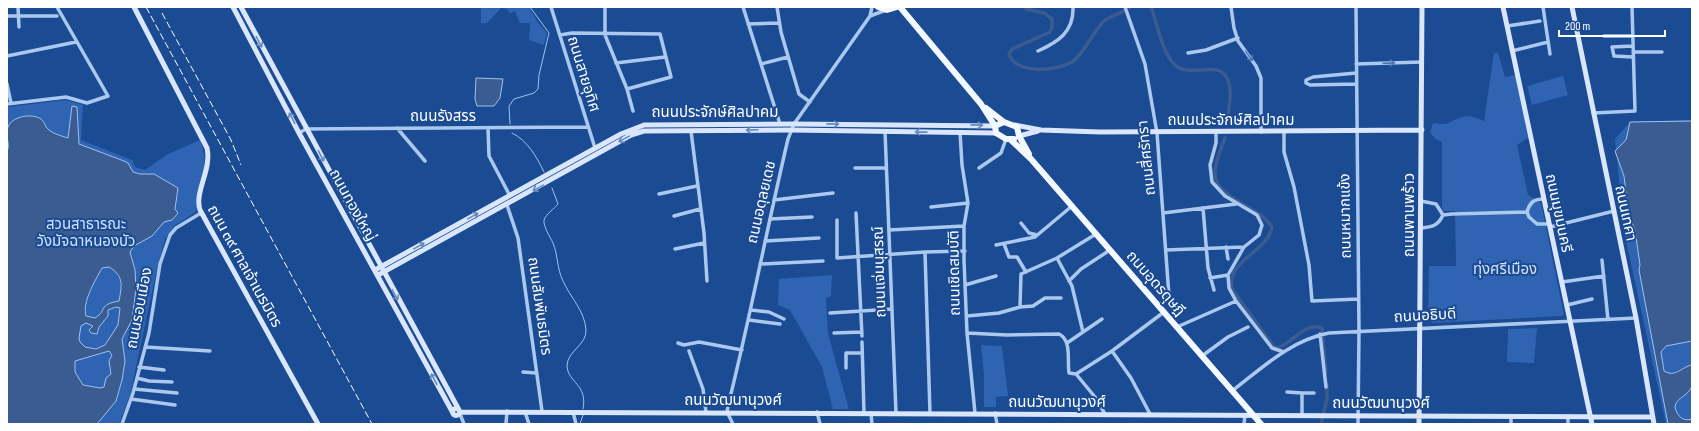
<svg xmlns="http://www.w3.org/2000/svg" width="1699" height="431" font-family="'Sofia Sans Condensed','Noto Sans Thai',sans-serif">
  <rect width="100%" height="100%" fill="#1a4b93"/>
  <!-- green -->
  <path fill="#2e64b2" d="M 481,7 L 529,7 L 538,23 L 547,33 L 544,45 L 529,40 L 530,23 L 520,23 L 515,11 L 510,13 L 507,9 L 501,8 L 487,23 L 481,23 Z
    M 1494,53 L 1498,53 L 1505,77 L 1515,75 L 1528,138 L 1517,145 L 1528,195 L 1541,203 L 1564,315 L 1562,316 L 1432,323 L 1428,318 L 1429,266 L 1456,266 L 1455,211 L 1444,211 L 1442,208 L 1442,142 L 1435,139 L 1430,132 L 1433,123 C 1437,123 1444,125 1448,123 C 1465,115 1466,114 1484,121 Z
    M 1563,76 L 1568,95 L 1532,105 L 1527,86 Z
    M 66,100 L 83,105 L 81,140 L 132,160 L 135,167 L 145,170 L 168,154 L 200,140 C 210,164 201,187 196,212 L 174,226 L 165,239 L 157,269 L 130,395 L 119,424 L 7,424 L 7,107 Z
    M 1692,120 L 1692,424 L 1666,424 L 1624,232 L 1615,139 L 1630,122 Z
    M 832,275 L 831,296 L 826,298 L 828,334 L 849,409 L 833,409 L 822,367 L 790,310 L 778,305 L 779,279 Z
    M 1537,328 L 1534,363 L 1507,362 L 1508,329 Z
    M 981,345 L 1002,346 L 1008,396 L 996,397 L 996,407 L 984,407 L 984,375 Z"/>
  <!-- water -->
  <path fill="#3a5c91" stroke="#9ec2f1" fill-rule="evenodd" d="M 476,78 L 503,79 L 500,98 L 494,106 L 477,106 L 475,99 Z
    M 72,106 L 77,107 L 79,144 L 124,161 L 128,163 L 133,172 L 140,174 L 154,174 L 178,188 L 175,209 L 178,213 L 172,220 L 164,222 L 152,236 L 134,246 L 130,252 L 135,270 L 136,289 L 132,320 L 122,339 L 125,361 L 122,380 L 116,401 L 97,424 L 7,424 L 7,151 C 11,144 4,135 8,127 C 12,116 32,113 41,119 C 45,122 45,127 48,129 C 53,134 62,136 68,138 ZM 109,267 C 124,276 122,285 119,301 C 97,305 108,310 95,318 L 86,316 C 82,302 95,281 102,268 ZM 116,307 L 120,308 L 118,325 L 105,345 L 96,349 L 85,347 L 80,342 L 79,338 L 81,326 L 86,323 L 93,326 L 89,330 L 91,333 L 97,334 L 99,327 L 108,316 L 108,310 ZM 109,351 L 112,355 L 109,361 L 111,374 L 106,378 L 104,387 L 100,388 L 83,385 L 75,372 L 75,361 Z
    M 1692,121 L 1692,341 L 1666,346 L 1661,352 L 1664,371 C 1676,378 1681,367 1692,365 C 1692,371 1693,379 1692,385 C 1690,396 1676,397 1675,407 C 1677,416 1683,422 1692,419 L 1692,424 L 1668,424 L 1639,270 L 1640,265 L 1635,230 L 1629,215 L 1624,176 L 1615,151 L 1626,140 L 1630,122 Z"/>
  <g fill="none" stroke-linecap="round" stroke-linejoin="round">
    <!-- stream -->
    <path stroke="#9ec2f1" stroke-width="1" d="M 510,124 L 509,106 L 514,99 L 534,93 L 538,89 L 539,75 L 549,33 L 530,7
      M 512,133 C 528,141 536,156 544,172
      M 552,188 L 558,204 C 554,209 546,214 544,220 C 543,226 550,237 553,243 C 558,255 557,269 563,281 C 570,297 585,311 586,330 C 587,345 567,351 567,366 C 568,383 588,384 583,409
      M 580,424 L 583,415"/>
    <!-- canal -->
    <path stroke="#3a5c91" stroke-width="3.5" d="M 1151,7 C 1157,23 1162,52 1174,64 C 1191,82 1227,52 1230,90 C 1231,100 1228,112 1227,123
      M 1129,8 L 1130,7
      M 1026,9 L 1044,13 L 1052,19 L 1052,28 L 1050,32 L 1012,49 L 1009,54 C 1016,75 1056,71 1072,62 C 1081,57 1094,32 1102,23 C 1107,17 1117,15 1124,11
      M 1225,138 C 1208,181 1210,185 1251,209 C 1259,214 1266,218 1272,227 C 1268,252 1226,260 1232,289 L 1274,347 C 1288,351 1303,320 1322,328 L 1326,372
      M 1321,424 L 1327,399 L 1327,384"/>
    <!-- street -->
    <path stroke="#abc8ef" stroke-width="3.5" d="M 18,7 L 19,27
      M 551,7 L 595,148
      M 605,7 L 605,35 L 627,89
      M 743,7 L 780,124
      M 777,7 L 781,32 L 799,94 L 810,102
      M 1125,7 L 1145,64 L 1157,133 L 1169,296 L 1159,306
      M 1231,7 L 1234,28 L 1238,41 L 1256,66 L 1261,78 L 1261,132
      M 1356,7 L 1359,331 L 1358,424
      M 1543,7 L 1550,54
      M 7,16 L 57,16
      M 870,16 L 886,10
      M 748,24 L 779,23
      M 1507,26 L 1540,21
      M 560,35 L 572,33 L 660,34 L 671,77 L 627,89 L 633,111
      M 1604,36 L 1633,36
      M 1633,46 L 1612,47 L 1614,56 L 1633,57
      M 1038,51 C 1058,42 1074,32 1073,7
      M 1512,51 L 1548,42
      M 1633,52 L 1662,52
      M 1188,53 L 1206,50 L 1238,38
      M 7,56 L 76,42
      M 616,63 L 665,57
      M 761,64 L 788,57
      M 1356,64 L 1422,62
      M 7,84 L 11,103
      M 1356,84 L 1310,85 L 1306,83 L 1306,80 L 1313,77 L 1356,73
      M 7,104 L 66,97 L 87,103 L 108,96 L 57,7
      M 1593,113 L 1635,111 L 1632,7
      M 397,128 L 425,161
      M 488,128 L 489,156 L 510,196
      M 691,131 L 704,233 L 707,281
      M 885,131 L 896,413
      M 960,132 L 962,165 L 968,203 L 964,226 L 964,260 L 967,333 L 975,413
      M 1216,132 L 1216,143 L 1210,165 L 1212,182 L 1225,196 L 1257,215 L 1262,225 L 1259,235 L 1244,247
      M 1284,132 L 1284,152 L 1294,187 L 1309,265 L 1312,301 L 1358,299
      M 299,133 L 306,129 L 588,127
      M 855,168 L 886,168
      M 979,168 L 1001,153 L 1006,139
      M 659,194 L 697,186
      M 774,200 L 833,193
      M 1421,201 L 1436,204 L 1443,215
      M 507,205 L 518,238 L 542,411
      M 931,207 L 968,203
      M 1203,208 L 1208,268 L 1214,290
      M 1527,212 C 1530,202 1534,199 1544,199
      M 856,213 L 862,336
      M 1163,213 L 1236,204
      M 674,216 L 700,209
      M 770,219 L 812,217
      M 837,220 L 837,258 L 925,252 L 965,251
      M 1021,223 L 1029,233 L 1037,235
      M 1550,227 L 1614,211
      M 1421,228 C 1432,227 1438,226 1443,215 L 1452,214 L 1527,212 L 1529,217 L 1537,224 L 1549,224
      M 889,230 L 964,226
      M 765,241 L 819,238
      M 1004,244 L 1009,257 L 1017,257 L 1026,272
      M 996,245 L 1035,237 L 1072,206
      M 1226,247 L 1228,259
      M 675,249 L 704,243
      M 1166,250 L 1244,247 L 1228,275 L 1229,288 L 1236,301
      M 925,252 L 930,413
      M 1057,258 L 1072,286 L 1083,332
      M 1602,260 L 1608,320
      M 760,264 L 823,261
      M 1210,278 L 1228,275
      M 1069,281 L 1081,269 L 1110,250
      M 1562,282 L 1604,276
      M 965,285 L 996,276
      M 1567,305 L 1592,299
      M 1020,307 L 1021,274 L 1057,258 L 1096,234
      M 751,310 L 769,312 L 784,319
      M 830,313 L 892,309
      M 967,316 L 999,313 L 1020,307 L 1033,306 L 1045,298 L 1061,298
      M 749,320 L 780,324
      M 1177,327 L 1236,301 L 1272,348 L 1284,352
      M 834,333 L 862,332
      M 967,333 L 1007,335 L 1059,334 C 1072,340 1067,361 1069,373 L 1076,374
      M 1320,334 L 1326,387
      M 862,342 L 864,413
      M 678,343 L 684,345 L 699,342 L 742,350
      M 1067,343 L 1102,319
      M 145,347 L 210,351
      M 689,351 L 703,389 L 706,412
      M 1112,351 L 1131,378 L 1150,414
      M 1202,356 L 1228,337 L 1248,327
      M 139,367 L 164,370
      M 846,368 L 846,353 L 862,353
      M 523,372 L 536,373
      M 137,378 L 149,381 L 172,382
      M 134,389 L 177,393
      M 1232,391 C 1262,368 1291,340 1329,333 L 1636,318
      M 1287,392 L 1302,393 L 1302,415
      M 1302,393 L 1314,393
      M 131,399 L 175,405
      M 525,412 L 529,424
      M 573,412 L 576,424
      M 817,412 L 820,424
      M 871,413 L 872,424
      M 995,413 L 997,424
      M 460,414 L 464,424
      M 1105,414 L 1095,397 L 1076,374 L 1112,351 L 1164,312
      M 1568,416 L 1568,424
      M 122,424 L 133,393 L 149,333 L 160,264 L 170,235 L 176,228 L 201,213
      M 506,424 L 507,411
      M 733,424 L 727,412 L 728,406 C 750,318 767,228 788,139 L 794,124 L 870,16 L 872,7
      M 1244,424 L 1245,415
      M 1511,424 L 1511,416"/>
    <!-- secondary -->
    <path stroke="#d9e6fb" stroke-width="5" d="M 134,7 L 207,148 C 212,170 194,192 200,210 L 318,424
      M 233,7 L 299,133 L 453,413
      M 241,7 L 459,410
      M 1503,7 L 1592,424
      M 1572,7 L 1636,318 L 1654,424
      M 1015,125 L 1041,130 L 1100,132 L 1422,130
      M 1019,136 L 1038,131
      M 375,270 L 621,134 L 644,125 L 794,124 L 995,126
      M 378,275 L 631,135 L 644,131 L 791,130 L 996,133
      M452.5 412a3.5 3.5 0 1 1 7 0a3.5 3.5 0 1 1-7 0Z
      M 460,412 L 1653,417
      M 1419,424 L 1422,7"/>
    <!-- primary -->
    <path stroke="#f4f8ff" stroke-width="6" d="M 878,7 L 887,10 L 897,7
      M 900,7 L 981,104 L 995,126
      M 986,108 L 1004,122
      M 995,126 L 1004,122 L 1017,127 L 1019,136 L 1029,154
      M 995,126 L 996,133 L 1006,139 L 1014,139
      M 1011,140 L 1031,159 L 1261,424"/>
    <!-- rail -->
    <path stroke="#fff" stroke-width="1" stroke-dasharray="7 3" stroke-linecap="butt" d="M 146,7 L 372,424
      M 162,13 L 231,140 L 241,165"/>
  </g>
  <!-- one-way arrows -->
  <defs><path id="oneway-shaft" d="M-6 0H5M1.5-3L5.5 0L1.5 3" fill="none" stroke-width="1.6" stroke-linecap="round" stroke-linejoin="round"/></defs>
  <g stroke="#6689bd">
    <use href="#oneway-shaft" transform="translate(259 42) rotate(62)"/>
    <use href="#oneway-shaft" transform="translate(292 118) rotate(-118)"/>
    <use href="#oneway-shaft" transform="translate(833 124) rotate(1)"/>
    <use href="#oneway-shaft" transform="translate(977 125) rotate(1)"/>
    <use href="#oneway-shaft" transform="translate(752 130) rotate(178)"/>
    <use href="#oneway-shaft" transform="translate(921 132) rotate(-179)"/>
    <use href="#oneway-shaft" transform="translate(624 139) rotate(151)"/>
    <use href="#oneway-shaft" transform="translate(321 156) rotate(62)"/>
    <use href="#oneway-shaft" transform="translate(538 188) rotate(151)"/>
    <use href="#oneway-shaft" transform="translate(473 216) rotate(-29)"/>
    <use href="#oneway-shaft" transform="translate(419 246) rotate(-29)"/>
    <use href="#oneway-shaft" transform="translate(395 295) rotate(62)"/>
    <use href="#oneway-shaft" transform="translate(434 379) rotate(-118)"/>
  </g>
  <g stroke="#4d77b3">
    <use href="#oneway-shaft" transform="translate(1249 56) rotate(55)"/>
    <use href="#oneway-shaft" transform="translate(1389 63) rotate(-2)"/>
  </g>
  <g text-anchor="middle" stroke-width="4" stroke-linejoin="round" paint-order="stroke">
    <!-- street labels -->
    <g font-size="15" fill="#fff" stroke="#1a4b93">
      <text transform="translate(584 74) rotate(73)" y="5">ถนนสายอุทิศ</text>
      <text x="715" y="117">ถนนประจักษ์ศิลปาคม</text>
      <text x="443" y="121">ถนนรังสรร</text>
      <text x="1231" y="125">ถนนประจักษ์ศิลปาคม</text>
      <text transform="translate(1146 158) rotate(-96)" y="5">ถนนสี่ศรัทรา</text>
      <text transform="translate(761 202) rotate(-77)" y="5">ถนนอดุลยเดช</text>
      <text transform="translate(353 205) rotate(61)" y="5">ถนนทองใหญ่</text>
      <text transform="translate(1559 213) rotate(78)" y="5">ถนนมุขมนครี</text>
      <text transform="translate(1626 213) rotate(78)" y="5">ถนนเทศา</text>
      <text transform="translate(1409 215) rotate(-90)" y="5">ถนนพานพร้าว</text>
      <text transform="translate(1345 216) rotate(-91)" y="5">ถนนหมากแข้ง</text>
      <text transform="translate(245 266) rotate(61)" y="5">ถนน ๓๙ ศาลเจ้าเนรมิตร</text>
      <text transform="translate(879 272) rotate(-92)" y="5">ถนนแจ่มนุสรณ์</text>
      <text transform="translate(954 273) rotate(-91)" y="5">ถนนเชิดสมบัติ</text>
      <text transform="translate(1156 283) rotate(49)" y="5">ถนนอุดรดุษฎี</text>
      <text transform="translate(540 306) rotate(82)" y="5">ถนนสัมพันธมิตร</text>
      <text transform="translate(139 308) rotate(-79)" y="5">ถนนรอบเมือง</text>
      <text transform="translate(1425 315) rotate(-3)" y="5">ถนนอธิบดี</text>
      <text x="733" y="405">ถนนวัฒนานุวงศ์</text>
      <text x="1057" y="407">ถนนวัฒนานุวงศ์</text>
      <text x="1381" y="408">ถนนวัฒนานุวงศ์</text>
    </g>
    <!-- park labels -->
    <g font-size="15" fill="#d2e3fb" stroke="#1a4b93">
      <text x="86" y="229">สวนสาธารณะ<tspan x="86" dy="17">วังมัจฉาหนองบัว</tspan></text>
      <text x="1505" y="274">ทุ่งศรีเมือง</text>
    </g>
  </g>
  <!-- border -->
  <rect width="1699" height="431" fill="none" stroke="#ffffff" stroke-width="16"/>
  <!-- scale -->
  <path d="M1559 30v6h106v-6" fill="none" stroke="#ffffff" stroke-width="2"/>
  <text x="1565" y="30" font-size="12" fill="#ffffff" stroke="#1a4b93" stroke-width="3" paint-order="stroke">200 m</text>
</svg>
